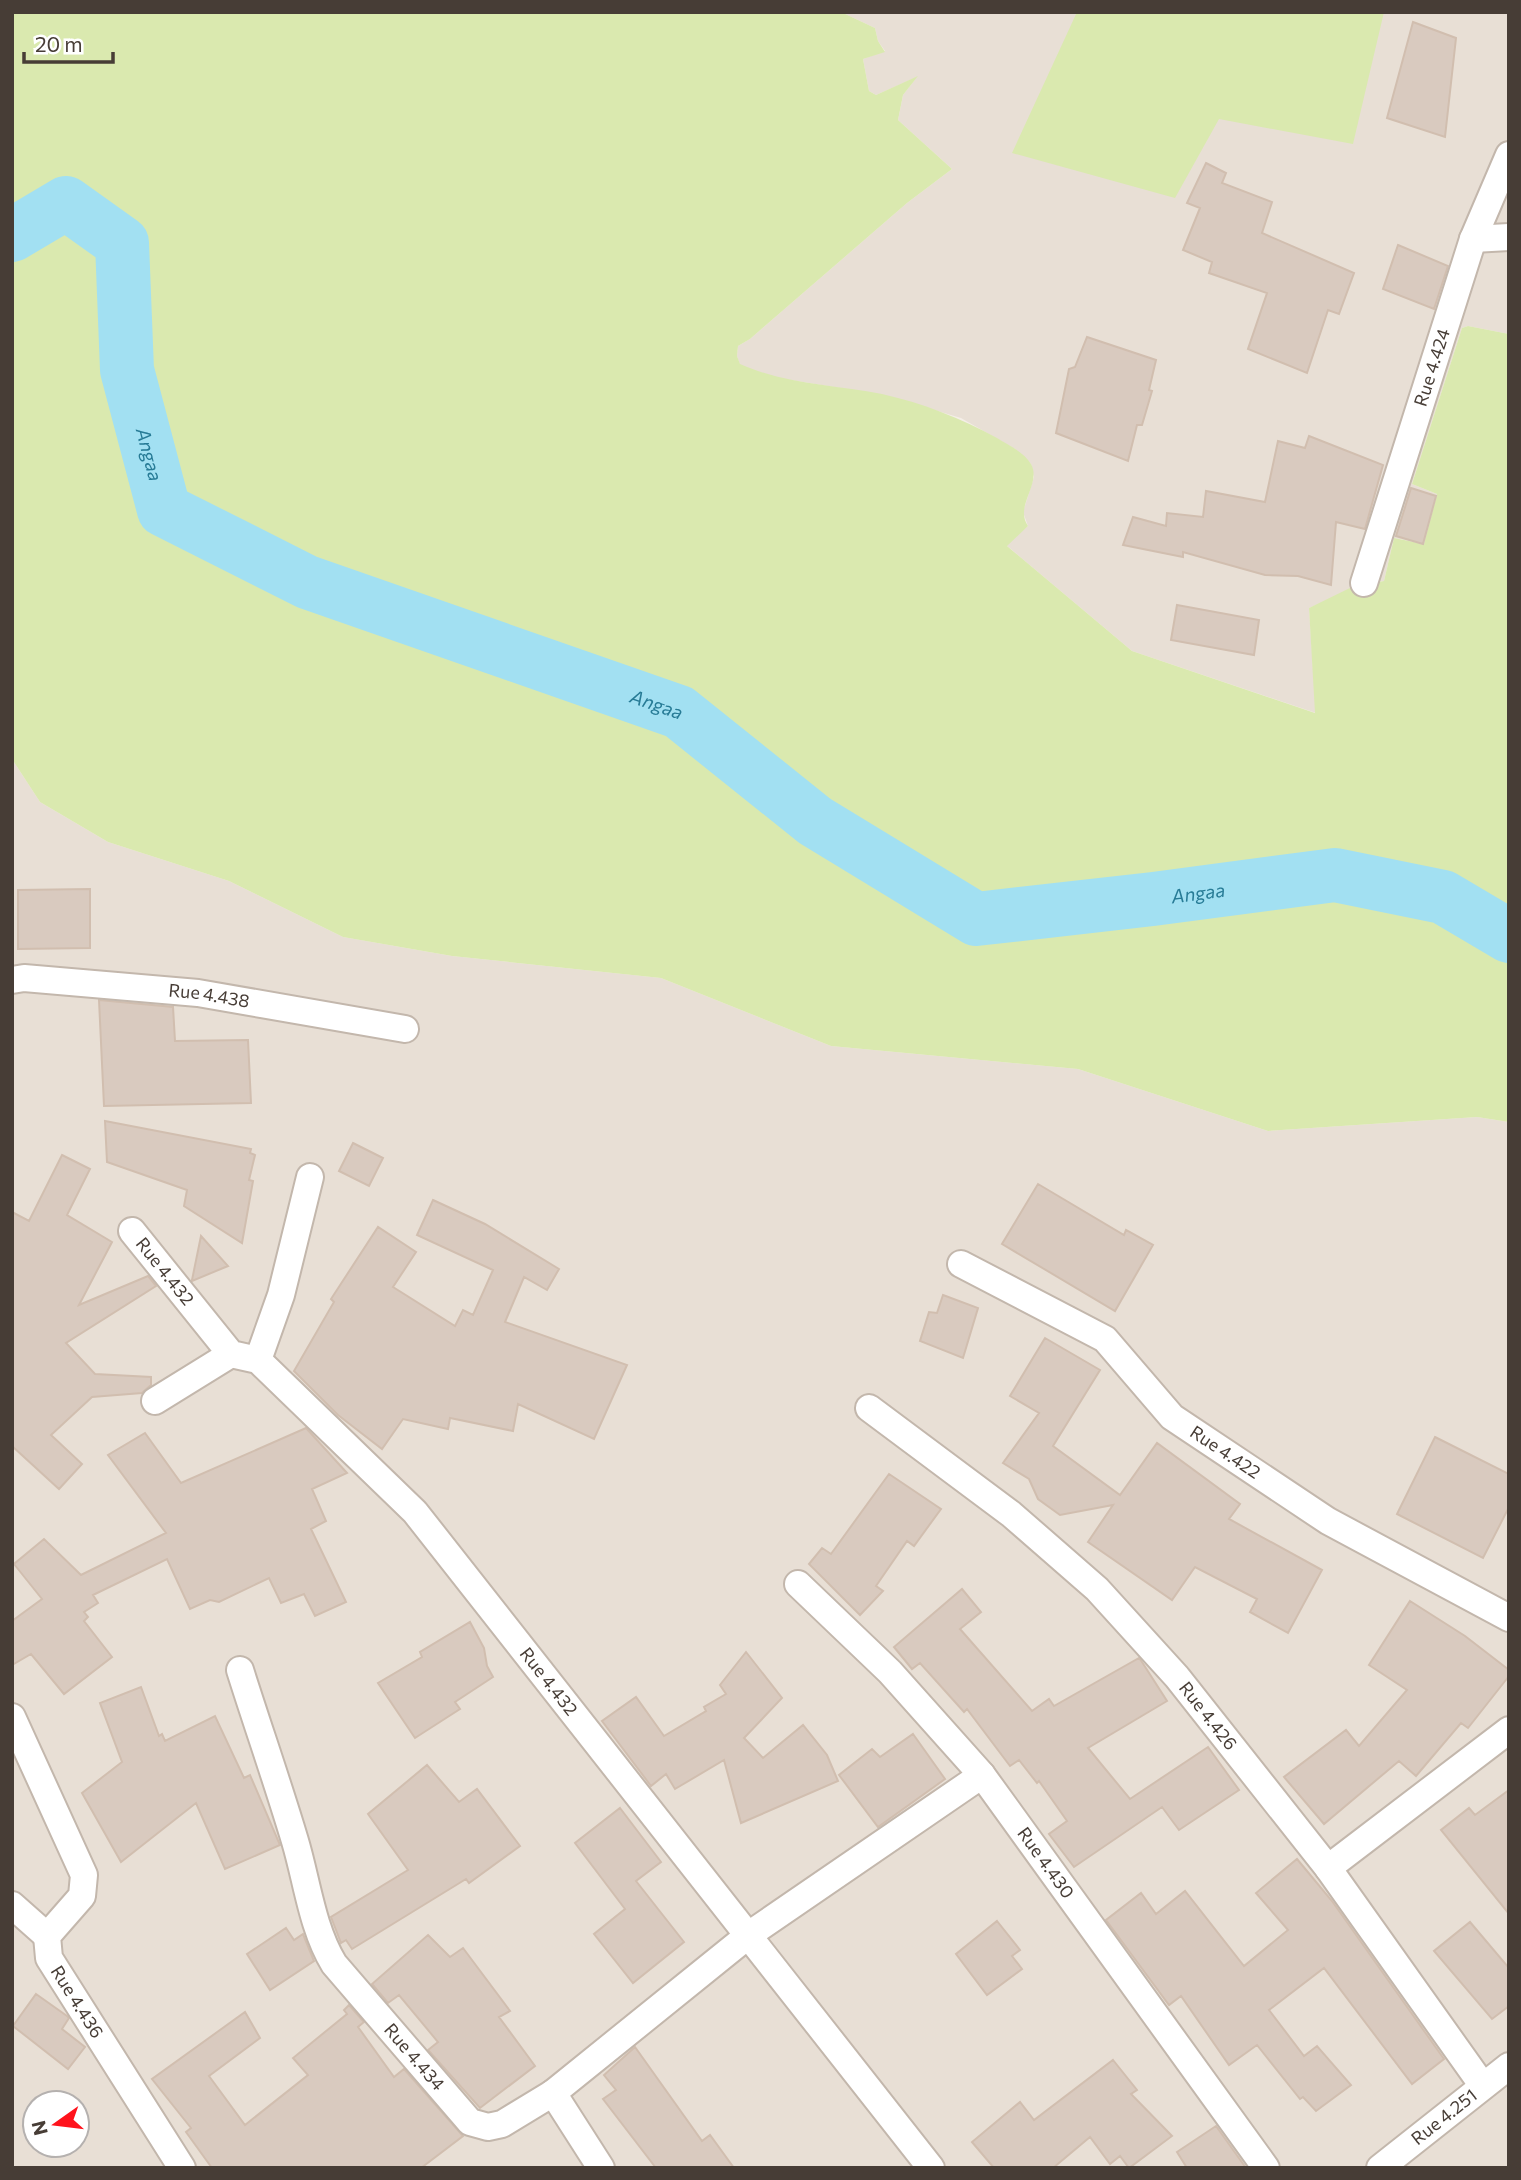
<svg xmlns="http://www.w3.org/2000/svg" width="1521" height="2180" font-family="Commissioner,sans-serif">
  <rect width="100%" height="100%" fill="#f4eee7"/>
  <!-- residential -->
  <path fill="#e8dfd5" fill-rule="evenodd" d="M 841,12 L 1509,12 L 1509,334 L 1468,326 L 1462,328 L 1412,484 L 1437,494 L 1425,544 L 1394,538 L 1384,581 L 1371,582 L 1309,608 L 1316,713 L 1132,651 L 1006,545 L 1028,526 L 1023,512 L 1034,477 L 1031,464 L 1015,449 L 961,418 L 883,395 L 766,376 L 740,365 L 737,356 L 738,346 L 750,339 L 907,203 L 952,169 L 898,120 L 903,95 L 917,77 L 876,95 L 869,91 L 863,59 L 885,51 L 878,41 L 875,28 Z
    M 12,759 L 40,802 L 108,842 L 229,881 L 343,937 L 452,956 L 661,978 L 831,1046 L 1078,1069 L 1268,1131 L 1477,1117 L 1509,1122 L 1509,2168 L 12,2168 ZM 35,2103 L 77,2103 L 77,2145 L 35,2145 Z"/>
  <!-- green -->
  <path fill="#dae9af" d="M 12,12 L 841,12 L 875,28 L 878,41 L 885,52 L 863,59 L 869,91 L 876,95 L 918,76 L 903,95 L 898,120 L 952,169 L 907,203 L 750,339 L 738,346 L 737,356 L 740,364 C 785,384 834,385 882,394 C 922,403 961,418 997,438 C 1008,445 1024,452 1031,464 C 1042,484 1014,506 1028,526 L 1007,546 L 1132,651 L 1315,713 L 1309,608 L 1354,586 L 1384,581 L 1394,538 L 1424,544 L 1437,494 L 1412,484 L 1462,328 L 1468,326 L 1509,334 L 1509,1122 L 1477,1117 L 1268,1131 L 1078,1069 L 831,1046 L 661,978 L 452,956 L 343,937 L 229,881 L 108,842 L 40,802 L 12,759 Z
    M 1077,12 L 1384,12 L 1353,144 L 1219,119 L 1175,198 L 1012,153 Z"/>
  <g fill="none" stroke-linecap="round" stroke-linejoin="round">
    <!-- river -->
    <path stroke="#a2e0f2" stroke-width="54" id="s1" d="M 12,235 L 66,203 L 122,243 L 127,370 L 164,510 L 307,582 L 679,712 L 815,821 L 976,919 L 1153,899 L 1335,875 L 1443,897 L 1509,936"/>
  </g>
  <!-- building -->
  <path fill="#d9cabf" stroke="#d1beaf" stroke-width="2" d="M 1413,22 L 1456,38 L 1445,137 L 1387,118 Z
    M 1206,163 L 1226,173 L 1222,183 L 1272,202 L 1262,233 L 1354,273 L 1339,314 L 1328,310 L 1307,373 L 1248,349 L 1267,293 L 1209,273 L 1212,262 L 1183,250 L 1200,208 L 1187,203 Z
    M 1398,245 L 1448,266 L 1434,309 L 1383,289 Z
    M 1087,337 L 1156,360 L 1149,390 L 1152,391 L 1142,425 L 1137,425 L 1128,461 L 1056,433 L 1069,369 L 1075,367 Z
    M 1309,436 L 1383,465 L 1365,529 L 1336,522 L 1331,585 L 1298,576 L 1265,575 L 1183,552 L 1183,557 L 1123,545 L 1133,517 L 1166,526 L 1167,513 L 1203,517 L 1206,491 L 1265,502 L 1278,441 L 1305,448 Z
    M 1411,488 L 1436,496 L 1423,544 L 1396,536 Z
    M 1177,605 L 1259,620 L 1254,655 L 1171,640 Z
    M 90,889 L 90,948 L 18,949 L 18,890 Z
    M 99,1000 L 173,1007 L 175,1041 L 248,1040 L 251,1103 L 104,1106 Z
    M 105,1121 L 251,1149 L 250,1153 L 255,1155 L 249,1180 L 253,1181 L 242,1243 L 184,1206 L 187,1190 L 107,1162 Z
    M 353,1143 L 383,1158 L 369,1186 L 339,1171 Z
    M 62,1155 L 90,1169 L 67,1215 L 112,1242 L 79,1305 L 148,1276 L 156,1286 L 66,1343 L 95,1374 L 151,1377 L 151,1385 L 142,1393 L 92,1397 L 51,1435 L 82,1464 L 59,1489 L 12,1446 L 12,1212 L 29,1221 Z
    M 1038,1184 L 1124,1235 L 1126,1230 L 1153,1245 L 1115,1311 L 1002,1244 Z
    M 433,1200 L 485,1224 L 559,1269 L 547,1290 L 524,1277 L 505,1322 L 627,1365 L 594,1439 L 518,1404 L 513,1431 L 450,1418 L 448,1429 L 403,1419 L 382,1449 L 338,1415 L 294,1371 L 334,1302 L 331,1299 L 378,1227 L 416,1252 L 393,1287 L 455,1326 L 463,1310 L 473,1315 L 493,1270 L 417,1235 Z
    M 201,1236 L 228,1266 L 192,1281 L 192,1280 Z
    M 943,1295 L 978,1308 L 963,1358 L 920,1341 L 929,1312 L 937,1313 Z
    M 1045,1338 L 1100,1370 L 1053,1446 L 1120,1495 L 1157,1443 L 1240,1504 L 1229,1519 L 1322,1570 L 1288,1633 L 1250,1612 L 1257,1599 L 1195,1567 L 1172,1600 L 1088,1542 L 1113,1505 L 1060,1515 L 1038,1499 L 1029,1479 L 1003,1463 L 1039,1413 L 1010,1396 Z
    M 306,1428 L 347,1473 L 312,1489 L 326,1521 L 311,1529 L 346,1602 L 315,1616 L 304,1594 L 281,1603 L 269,1578 L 219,1602 L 210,1600 L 190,1609 L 167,1559 L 93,1595 L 98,1603 L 84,1612 L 88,1617 L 84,1621 L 112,1657 L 64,1694 L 31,1654 L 12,1665 L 12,1621 L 42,1599 L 14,1564 L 44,1539 L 81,1575 L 166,1533 L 108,1455 L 145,1433 L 181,1483 Z
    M 1435,1437 L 1509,1474 L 1509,1507 L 1483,1558 L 1397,1514 Z
    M 889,1474 L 941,1509 L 914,1546 L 907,1541 L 876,1586 L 883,1591 L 860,1615 L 809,1564 L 822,1548 L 831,1554 Z
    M 962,1589 L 981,1612 L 960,1629 L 1032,1711 L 1049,1699 L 1054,1706 L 1139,1658 L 1142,1662 L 1167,1701 L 1088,1748 L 1130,1799 L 1208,1747 L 1239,1790 L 1179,1830 L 1162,1807 L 1074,1867 L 1049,1834 L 1067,1821 L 1039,1781 L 1037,1783 L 1019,1760 L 1010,1766 L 967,1709 L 964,1712 L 920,1663 L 912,1669 L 894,1647 Z
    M 1410,1601 L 1465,1636 L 1509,1670 L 1509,1676 L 1468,1728 L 1461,1723 L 1416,1776 L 1399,1761 L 1324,1824 L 1284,1777 L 1346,1730 L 1359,1746 L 1407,1690 L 1369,1665 Z
    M 470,1622 L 484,1648 L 487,1666 L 493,1677 L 455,1702 L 460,1709 L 415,1738 L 378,1683 L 422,1657 L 420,1652 Z
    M 746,1652 L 782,1698 L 744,1738 L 763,1758 L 803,1725 L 827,1755 L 838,1781 L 741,1823 L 724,1760 L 675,1789 L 666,1774 L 651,1786 L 602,1721 L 636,1697 L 664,1736 L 706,1711 L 704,1707 L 726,1694 L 720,1685 Z
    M 141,1687 L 159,1736 L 162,1734 L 165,1741 L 215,1716 L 244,1778 L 250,1775 L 280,1845 L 225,1869 L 196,1803 L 121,1862 L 82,1793 L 122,1762 L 100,1703 Z
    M 913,1734 L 945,1779 L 878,1827 L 839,1775 L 872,1749 L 880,1757 Z
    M 427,1765 L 459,1802 L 477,1789 L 520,1846 L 469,1883 L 466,1879 L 352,1949 L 346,1940 L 341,1943 L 331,1917 L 408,1870 L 368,1814 Z
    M 1509,1790 L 1509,1914 L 1441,1830 L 1469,1808 L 1475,1815 Z
    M 620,1808 L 661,1862 L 636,1881 L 684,1942 L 633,1983 L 594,1934 L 625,1909 L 575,1843 Z
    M 1297,1859 L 1332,1901 L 1444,2059 L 1412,2084 L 1324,1968 L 1269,2010 L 1304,2056 L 1317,2046 L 1351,2085 L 1316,2111 L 1303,2097 L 1300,2099 L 1257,2045 L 1229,2065 L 1181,1996 L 1169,2005 L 1106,1920 L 1141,1893 L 1156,1914 L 1185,1891 L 1244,1966 L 1288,1930 L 1256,1893 Z
    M 997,1921 L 1020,1950 L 1012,1956 L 1022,1969 L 987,1995 L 956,1954 Z
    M 1470,1922 L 1509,1968 L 1509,2006 L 1492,2019 L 1434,1951 Z
    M 286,1928 L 294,1940 L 303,1934 L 314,1961 L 270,1990 L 247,1954 Z
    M 428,1935 L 450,1957 L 463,1948 L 510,2011 L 499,2017 L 535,2066 L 480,2108 L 428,2050 L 438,2042 L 399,1995 L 388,2003 L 372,1984 Z
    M 36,1994 L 67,2016 L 69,2018 L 62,2029 L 85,2047 L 68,2069 L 13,2026 Z
    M 349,2005 L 364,2022 L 358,2027 L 394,2077 L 404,2069 L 463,2136 L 421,2168 L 212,2168 L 186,2132 L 191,2128 L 152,2079 L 245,2012 L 260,2038 L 209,2076 L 245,2125 L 308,2075 L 293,2058 L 347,2014 L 344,2010 Z
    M 635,2047 L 702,2141 L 710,2135 L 734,2168 L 656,2168 L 603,2099 L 616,2090 L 604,2075 Z
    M 1113,2060 L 1137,2090 L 1131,2094 L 1172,2136 L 1129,2168 L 1120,2156 L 1110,2164 L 1090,2137 L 1053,2168 L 994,2168 L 972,2142 L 1020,2102 L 1034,2120 Z
    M 1216,2126 L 1246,2168 L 1187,2168 L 1177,2152 Z"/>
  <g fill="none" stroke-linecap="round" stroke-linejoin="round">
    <defs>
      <g id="street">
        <path d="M 1473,239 L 1509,237"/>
        <path id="s2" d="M 1364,583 L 1473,239 L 1509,155"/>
        <path id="s3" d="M 12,980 L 24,978 L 198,993 L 405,1029"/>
        <path id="s4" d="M 132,1231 L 231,1354 L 258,1360 L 415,1512 L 931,2168"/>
        <path id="s5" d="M 961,1264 L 1105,1339 L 1172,1417 L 1328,1521 L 1509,1618"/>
        <path d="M 258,1360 L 281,1295 L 310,1177"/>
        <path d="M 155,1401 L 231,1354"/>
        <path id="s6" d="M 869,1408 L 1011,1514 L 1097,1589 L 1177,1677 L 1328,1868 L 1483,2086"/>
        <path id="s7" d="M 798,1584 L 890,1672 L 982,1775 L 1266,2168"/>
        <path id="s8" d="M 240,1670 C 258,1727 278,1784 295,1841 C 307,1881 312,1928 334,1964 L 470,2122 L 488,2127 L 502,2124 L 553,2093 L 750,1934 L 982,1775"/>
        <path id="s9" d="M 12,1717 L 84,1875 L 82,1896 L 47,1936 L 49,1958 L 182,2168"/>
        <path d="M 1328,1868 L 1509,1730"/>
        <path d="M 12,1905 L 47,1936"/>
        <path d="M 553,2093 L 601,2168"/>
        <path id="s10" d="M 1380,2168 L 1509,2066"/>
      </g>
    </defs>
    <!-- street casing -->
    <use href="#street" stroke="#c3b7ac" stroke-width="30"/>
    <!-- street -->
    <use href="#street" stroke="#fff" stroke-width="26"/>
  </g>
  <g text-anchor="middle" stroke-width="6" stroke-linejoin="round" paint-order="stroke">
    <!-- street labels -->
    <g font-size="18" fill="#473d36" stroke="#fff">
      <text dy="6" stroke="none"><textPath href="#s2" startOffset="226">Rue 4.424</textPath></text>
      <text dy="6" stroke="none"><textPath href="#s3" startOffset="198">Rue 4.438</textPath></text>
      <text dy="6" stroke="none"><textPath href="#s4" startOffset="52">Rue 4.432</textPath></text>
      <text dy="6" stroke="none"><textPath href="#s5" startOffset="329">Rue 4.422</textPath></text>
      <text dy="6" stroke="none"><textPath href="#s4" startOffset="620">Rue 4.432</textPath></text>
      <text dy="6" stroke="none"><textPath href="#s6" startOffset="460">Rue 4.426</textPath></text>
      <text dy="6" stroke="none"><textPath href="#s7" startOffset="374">Rue 4.430</textPath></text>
      <text dy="6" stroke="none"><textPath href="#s9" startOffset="322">Rue 4.436</textPath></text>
      <text dy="6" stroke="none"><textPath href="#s8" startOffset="432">Rue 4.434</textPath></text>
      <text dy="6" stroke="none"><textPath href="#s10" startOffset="82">Rue 4.251</textPath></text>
    </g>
    <!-- water labels -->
    <g font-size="19" font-style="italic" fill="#277b96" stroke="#fff">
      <text dy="7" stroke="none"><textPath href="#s1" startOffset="346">Angaa</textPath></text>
      <text dy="7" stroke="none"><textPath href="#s1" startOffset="934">Angaa</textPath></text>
      <text dy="7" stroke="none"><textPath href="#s1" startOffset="1544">Angaa</textPath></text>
    </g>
  </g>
  <!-- border -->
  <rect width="1521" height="2180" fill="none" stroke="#473d36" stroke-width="28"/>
  <!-- north arrow -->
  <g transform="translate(56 2124) rotate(256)"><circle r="33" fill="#ffffff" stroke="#b5b1af" stroke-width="2"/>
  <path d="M0-5L12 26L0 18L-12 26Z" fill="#ff131c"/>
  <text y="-10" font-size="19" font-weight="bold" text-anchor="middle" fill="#473d36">N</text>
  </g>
  <!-- scale -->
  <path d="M24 52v10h89v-10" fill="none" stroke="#473d36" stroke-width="3.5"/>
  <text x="35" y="52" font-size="21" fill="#473d36" stroke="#ffffff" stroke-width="5" paint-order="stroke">20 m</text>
</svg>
